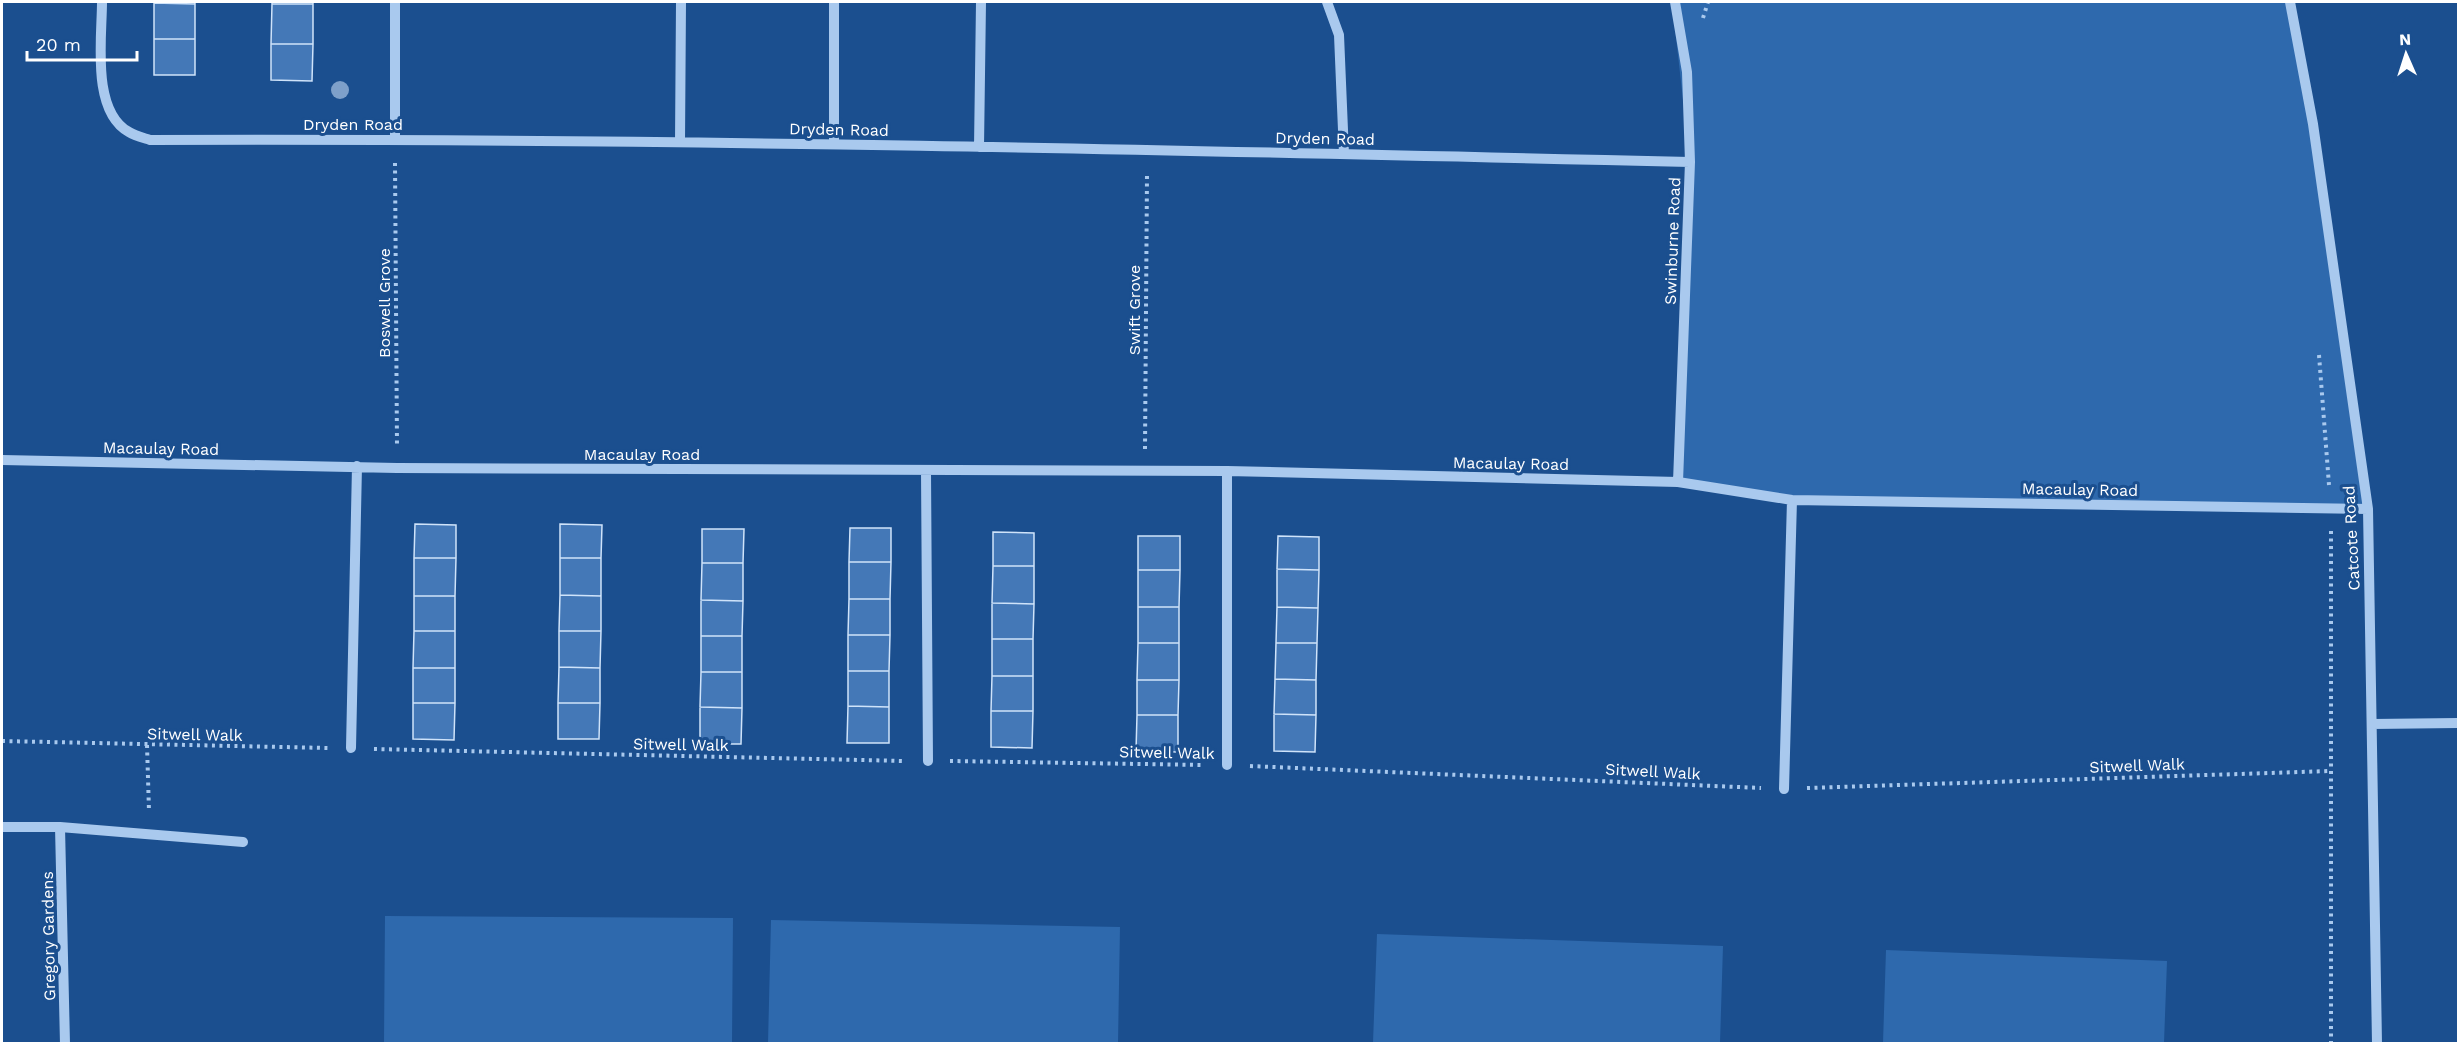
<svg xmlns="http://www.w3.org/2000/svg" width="2460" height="1045" font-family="'Work Sans',sans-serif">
  <rect width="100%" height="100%" fill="#1b4f8f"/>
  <!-- green -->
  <path fill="#2e69ad" d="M 1672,2 L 2290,2 L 2368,509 L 1792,500 L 1678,482 L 1690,162 Z
    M 385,916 L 733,918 L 732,1043 L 384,1043 Z
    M 771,920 L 1120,927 L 1118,1043 L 768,1043 Z
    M 1377,934 L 1723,946 L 1720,1043 L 1373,1043 Z
    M 1886,950 L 2167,961 L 2164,1043 L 1883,1043 Z"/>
  <!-- building -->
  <path fill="#4478b7" stroke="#cfe3fa" stroke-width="1.5" d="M 154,2 L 195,2 L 195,4 L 154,3 Z
    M 272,2 L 313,2 L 313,4 L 272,4 Z
    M 154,3 L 195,4 L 195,39 L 154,39 Z
    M 272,4 L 313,4 L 313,44 L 271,44 Z
    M 154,39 L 195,39 L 195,75 L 154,75 Z
    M 271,44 L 313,44 L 312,81 L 271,80 Z
    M 415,524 L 456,525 L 456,558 L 414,558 Z
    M 560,524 L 602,525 L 601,558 L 560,558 Z
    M 850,528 L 891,528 L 891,562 L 849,562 Z
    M 702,529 L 744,529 L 743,563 L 702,563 Z
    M 993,532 L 1034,533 L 1034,566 L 993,566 Z
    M 1138,536 L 1180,536 L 1180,570 L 1138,570 Z
    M 1278,536 L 1319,537 L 1319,570 L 1277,569 Z
    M 414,558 L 456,558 L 455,596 L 414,596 Z
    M 560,558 L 601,558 L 601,596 L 560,595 Z
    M 849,562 L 891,562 L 890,599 L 849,599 Z
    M 702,563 L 743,563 L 743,601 L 701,600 Z
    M 993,566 L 1034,566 L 1034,604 L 992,603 Z
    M 1277,569 L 1319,570 L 1318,608 L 1277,607 Z
    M 1138,570 L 1180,570 L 1179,607 L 1138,607 Z
    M 560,595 L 601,596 L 601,631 L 559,631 Z
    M 414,596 L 455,596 L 455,631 L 414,631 Z
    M 849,599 L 890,599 L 890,635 L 848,635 Z
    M 701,600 L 743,601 L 742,636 L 701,636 Z
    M 992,603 L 1034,604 L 1033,639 L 992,639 Z
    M 1138,607 L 1179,607 L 1179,643 L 1138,643 Z
    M 1277,607 L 1318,608 L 1317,643 L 1276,643 Z
    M 414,631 L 455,631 L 455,668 L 413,668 Z
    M 559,631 L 601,631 L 600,668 L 559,667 Z
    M 848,635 L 890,635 L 889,671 L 848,671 Z
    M 701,636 L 742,636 L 742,672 L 701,672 Z
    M 992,639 L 1033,639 L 1033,676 L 992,676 Z
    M 1138,643 L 1179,643 L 1179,680 L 1137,680 Z
    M 1276,643 L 1317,643 L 1316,680 L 1275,679 Z
    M 559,667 L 600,668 L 600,703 L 558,703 Z
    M 413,668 L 455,668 L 455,703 L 413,703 Z
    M 848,671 L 889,671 L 889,707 L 848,706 Z
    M 701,672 L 742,672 L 742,708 L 700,707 Z
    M 992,676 L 1033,676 L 1033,711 L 991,711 Z
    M 1275,679 L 1316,680 L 1316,715 L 1274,714 Z
    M 1137,680 L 1179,680 L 1178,715 L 1137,715 Z
    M 413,703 L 455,703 L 454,740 L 413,739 Z
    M 558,703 L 600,703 L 599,739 L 558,739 Z
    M 848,706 L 889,707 L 889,743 L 847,743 Z
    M 700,707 L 742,708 L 741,744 L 700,744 Z
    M 991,711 L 1033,711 L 1032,748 L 991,747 Z
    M 1274,714 L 1316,715 L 1315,752 L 1274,751 Z
    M 1137,715 L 1178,715 L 1178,752 L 1136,751 Z"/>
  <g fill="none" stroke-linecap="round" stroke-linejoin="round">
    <!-- path -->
    <path stroke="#a9c9ee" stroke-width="4" stroke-dasharray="3 4.5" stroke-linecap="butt" d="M 1703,18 L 1708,2
      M 395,163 L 397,446
      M 2319,355 L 2329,485
      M 1145,449 L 1147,174
      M 2331,531 L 2331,1044
      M 2,741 L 328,748
      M 147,745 L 149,811
      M 374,749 L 904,761
      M 950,761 L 1204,765
      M 1250,766 L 1761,788
      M 1807,788 L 2331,771"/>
    <!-- minor -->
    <path stroke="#a9c9ee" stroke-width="10" d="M 102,2 C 102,38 91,111 129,132 C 135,136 144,138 150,140 C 664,138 1177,150 1690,162
      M 395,2 L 395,139
      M 1327,2 L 1339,35 L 1344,154
      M 1675,2 L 1687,72 L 1690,162 L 1678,482
      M 2290,2 L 2313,124 L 2368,509 L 2377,1044
      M 680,142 L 681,2
      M 834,144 L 834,2
      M 979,147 L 981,2
      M 2,460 L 397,468 L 1227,471 L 1678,482 L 1792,500 L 2368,509
      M 926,471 L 928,761
      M 1227,471 L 1227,765
      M 2372,724 L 2458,723
      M 351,748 L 357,466
      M 1784,789 L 1792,500
      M 2,827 L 60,827 L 243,842
      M 60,827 L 65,1044"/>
  </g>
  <!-- trees -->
  <circle fill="#7ea0ca" cx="340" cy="90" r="9"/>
  <g text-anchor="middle" stroke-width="6" stroke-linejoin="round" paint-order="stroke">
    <!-- street labels -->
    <g font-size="16" fill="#fff" stroke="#1b4f8f">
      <text x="353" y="130">Dryden Road</text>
      <text transform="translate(839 129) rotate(1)" y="6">Dryden Road</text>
      <text transform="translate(1325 138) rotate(1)" y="6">Dryden Road</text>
      <text transform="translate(1672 241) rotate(-88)" y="6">Swinburne Road</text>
      <text transform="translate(384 303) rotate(-90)" y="6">Boswell Grove</text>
      <text transform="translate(1134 310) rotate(-90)" y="6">Swift Grove</text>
      <text transform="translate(161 448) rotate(1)" y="6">Macaulay Road</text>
      <text x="642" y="460">Macaulay Road</text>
      <text transform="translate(1511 463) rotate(1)" y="6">Macaulay Road</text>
      <text transform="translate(2080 489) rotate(1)" y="6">Macaulay Road</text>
      <text transform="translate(2351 538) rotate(-93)" y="6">Catcote Road</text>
      <text transform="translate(195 734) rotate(1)" y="6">Sitwell Walk</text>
      <text transform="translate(681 744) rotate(1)" y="6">Sitwell Walk</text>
      <text transform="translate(1167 752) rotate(1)" y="6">Sitwell Walk</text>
      <text transform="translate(2137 765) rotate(-2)" y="6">Sitwell Walk</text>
      <text transform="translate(1653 771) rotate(3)" y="6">Sitwell Walk</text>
      <text transform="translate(48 936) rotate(-91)" y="6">Gregory Gardens</text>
    </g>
  </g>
  <!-- border -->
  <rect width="2460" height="1045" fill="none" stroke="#ffffff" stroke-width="6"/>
  <!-- north arrow -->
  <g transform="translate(2406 54) rotate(357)" stroke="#1b4f8f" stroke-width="4.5" paint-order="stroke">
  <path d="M0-4.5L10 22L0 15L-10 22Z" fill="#ffffff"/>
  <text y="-9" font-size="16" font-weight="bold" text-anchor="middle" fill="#ffffff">N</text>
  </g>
  <!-- scale -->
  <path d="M27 51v9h110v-9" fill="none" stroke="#ffffff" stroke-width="3"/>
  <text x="36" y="51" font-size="18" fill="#ffffff" stroke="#1b4f8f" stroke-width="4.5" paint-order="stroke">20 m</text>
</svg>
